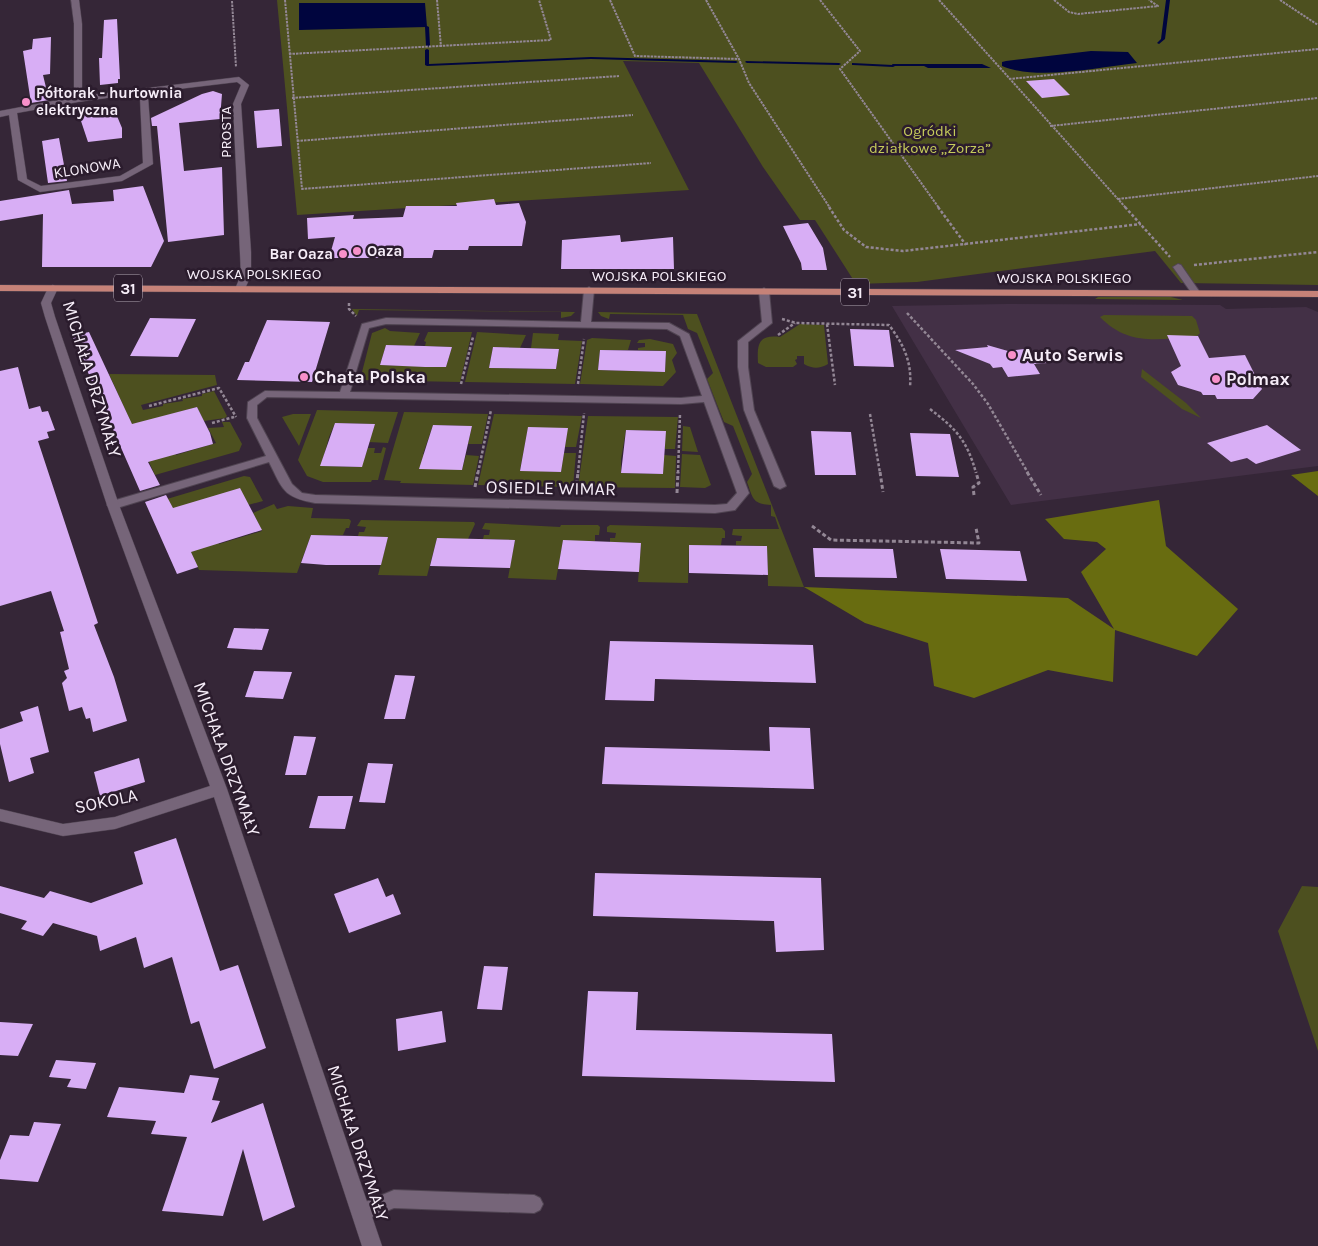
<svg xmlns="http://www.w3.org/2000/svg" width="1318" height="1246" font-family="Karla,sans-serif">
  <rect width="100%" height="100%" fill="#352637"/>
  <!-- built -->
  <path fill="#433046" d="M 1006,304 L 1220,305 L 1226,309 L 1306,307 L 1318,312 L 1318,466 L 1011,505 L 892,306 Z"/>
  <!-- green -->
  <path fill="#4d501f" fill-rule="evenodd" d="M 277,0 L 1318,0 L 1318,285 L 1181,283 L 1155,251 L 917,282 L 856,284 L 815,220 L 800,220 L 763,167 L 699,63 L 623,61 L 689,190 L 297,215 ZM 300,3 L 425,3 L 299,30 Z
    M 1098,297 L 1171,297 L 1183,300 L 1095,299 Z
    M 352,309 L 575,312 L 571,316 L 561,318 L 561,312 L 359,310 L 357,316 Z
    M 598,312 L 697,314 L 804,587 L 768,586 L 767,546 L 736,545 L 736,541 L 741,541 L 742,536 L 732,535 L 733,529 L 779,529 L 775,517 L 771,516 L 771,505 C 752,504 753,498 747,482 L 752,474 L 733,426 L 724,422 L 707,379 L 713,373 L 697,333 L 688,329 L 683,315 L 610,314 L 609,319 L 601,316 Z
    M 1104,315 L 1192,316 L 1196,320 L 1200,333 L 1197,336 C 1160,339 1129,347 1100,317 Z
    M 800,324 L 824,325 L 828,364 C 819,369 813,369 804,364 L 804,356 L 797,356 L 797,359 L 795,360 L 797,364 L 793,367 L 766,367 L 758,363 C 757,345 758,334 780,337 Z
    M 385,328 L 390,331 L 420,333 L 414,346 L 386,345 L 380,365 L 446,367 L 452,347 L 425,346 L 426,342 L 424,341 L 428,332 L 472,332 L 460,382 L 360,380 L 372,333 Z
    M 477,332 L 526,335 L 520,348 L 493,347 L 489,368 L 556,369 L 559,349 L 531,348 L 533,333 L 559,334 L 558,340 L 582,341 L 575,384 L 465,382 Z
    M 592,338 L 631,340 L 628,350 L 600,350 L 598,370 L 665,372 L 666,351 L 638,350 L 638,348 L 645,347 L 645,343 L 637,343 L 639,340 L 650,339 L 673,344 L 677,353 L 672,360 L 676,372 L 663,386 L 580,384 L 587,340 Z
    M 1142,369 L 1186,403 L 1201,418 L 1182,409 L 1141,377 Z
    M 109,374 L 215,375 L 217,385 L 141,405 L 143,410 L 163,406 L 163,404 L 183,401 L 182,399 L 202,396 L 202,394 L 214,391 L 227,416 L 225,418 L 204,421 L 197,407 L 158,418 L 176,455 L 216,443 L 208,428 L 224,427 L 222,422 L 230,422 L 242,444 L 239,451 L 155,475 Z
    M 317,410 L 398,412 L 388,443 L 369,442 L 375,424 L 335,423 L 329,437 L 321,466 L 361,467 L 368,448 L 375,448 L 374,453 L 381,453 L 383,447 L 386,448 L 378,480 L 372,480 L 371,482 L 323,482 L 307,476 L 298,460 Z
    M 404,412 L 488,414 L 482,444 L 468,444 L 472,426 L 433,425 L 423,454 L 462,470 L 466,455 L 479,456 L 473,485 L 400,483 L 401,481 L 384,480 Z
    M 293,414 L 311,414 L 299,446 L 282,417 Z
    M 494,414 L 582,416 L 576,447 L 565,447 L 567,428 L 528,428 L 520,470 L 561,472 L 564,453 L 576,453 L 573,487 L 478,485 Z
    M 588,416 L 678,417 L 675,449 L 665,449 L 665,431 L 626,430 L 621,459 L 621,473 L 663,474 L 664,455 L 676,456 L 675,488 L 578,487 Z
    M 683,426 L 690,427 L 698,452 L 682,451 Z
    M 682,454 L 700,455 L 711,485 L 705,488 L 680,487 Z
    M 244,476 L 250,477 L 263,501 L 248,505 L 212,530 L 219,544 L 262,531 L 253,513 L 274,504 L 277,509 L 288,506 L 313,508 L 311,518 L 349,519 L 351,521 L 349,528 L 346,528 L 343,535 L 311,535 L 297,573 L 199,570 L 167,499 Z
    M 361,520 L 474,522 L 475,524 L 468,539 L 437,538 L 427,576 L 378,575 L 388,537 L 358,536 L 359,532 L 364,532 L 366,527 L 357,526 Z
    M 485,523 L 560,527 L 561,525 L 598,525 L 600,527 L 599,535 L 595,535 L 595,541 L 563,541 L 556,580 L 508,578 L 515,540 L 483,539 L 484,535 L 489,535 L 490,530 L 482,529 Z
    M 610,525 L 722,528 L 725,531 L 725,538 L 722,538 L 721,545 L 689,545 L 688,583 L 638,582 L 641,543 L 610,542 L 610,538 L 615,538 L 616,533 L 607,532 L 607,527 Z
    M 1302,886 L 1318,887 L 1318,1051 L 1278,931 Z"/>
  <!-- forest -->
  <path fill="#686c10" d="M 1318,471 L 1318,496 L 1291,475 Z
    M 1159,500 L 1166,546 L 1238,609 L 1197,656 L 1115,630 L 1113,682 L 1048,670 L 974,698 L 934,686 L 928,643 L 865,623 L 804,587 L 1068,598 L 1114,629 L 1081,572 L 1106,549 L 1097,542 L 1064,539 L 1045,519 Z"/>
  <!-- water -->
  <path fill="#00053e" d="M 299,3 L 425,3 L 427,27 L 299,30 Z
    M 1091,51 L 1128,52 L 1137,63 C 1098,67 1038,81 1002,66 L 1002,62 L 1006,61 Z
    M 892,64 L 982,64 L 991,68 L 928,68 L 924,66 L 893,66 Z"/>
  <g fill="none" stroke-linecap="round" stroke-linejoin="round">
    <!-- stream -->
    <path fill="#00053e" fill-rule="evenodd" d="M 1166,0 L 1170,0 L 1165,39 L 1159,44 L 1157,43 L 1161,39 Z
      M 427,26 L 429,27 L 430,46 L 428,47 L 426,46 L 425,27 Z
      M 427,49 L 429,50 L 429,64 L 591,57 L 736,61 L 738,62 L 736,63 L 591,59 L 427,66 L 425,65 L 425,50 Z
      M 746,61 L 839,63 L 841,64 L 839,65 L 747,63 L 745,62 Z
      M 852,63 L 893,65 L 895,66 L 893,67 L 853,65 L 852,65 Z"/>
  </g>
  <!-- building -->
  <path fill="#d8aef5" d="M 117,19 L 120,79 L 118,79 L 118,83 L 100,85 L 99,58 L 102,58 L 104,20 Z
    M 51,37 L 50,74 L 43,75 L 49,100 L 31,103 L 23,51 L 32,49 L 33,39 Z
    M 1054,79 L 1070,95 L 1042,98 L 1026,81 Z
    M 213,91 L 222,94 L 220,119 L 179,123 L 184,171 L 222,167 L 224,235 L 168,242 L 157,126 L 152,126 L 151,118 L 202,94 Z
    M 114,109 L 122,128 L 122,138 L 88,142 L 79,115 Z
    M 279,109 L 282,146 L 257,148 L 254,111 Z
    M 59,138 L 67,181 L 48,183 L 42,141 Z
    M 143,186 L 164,241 L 151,267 L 42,267 L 43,214 L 0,221 L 0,201 L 69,190 L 72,204 L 114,201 L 113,190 Z
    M 494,199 L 496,205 L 519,203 L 526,222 L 522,246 L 469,246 L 468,250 L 434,250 L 432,258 L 329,258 L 335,237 L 308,239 L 307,218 L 354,215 L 353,219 L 403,217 L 406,206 L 457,206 L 456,203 Z
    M 808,223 L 823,248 L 827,270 L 802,270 L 801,263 L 783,226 Z
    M 620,235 L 621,242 L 673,237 L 674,269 L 561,269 L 562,240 Z
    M 150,318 L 196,319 L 178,357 L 130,356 Z
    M 267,320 L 330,322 L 312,382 L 237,380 L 245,362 L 249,362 Z
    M 850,329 L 889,330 L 894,367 L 854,366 Z
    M 89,332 L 132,424 L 197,407 L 210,433 L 213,444 L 148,462 L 160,485 L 140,491 L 72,336 Z
    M 1167,335 L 1198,336 L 1209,358 L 1245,355 L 1262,389 L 1253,399 L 1217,399 L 1215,395 L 1203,395 L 1201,392 L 1178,385 L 1171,372 L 1181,366 Z
    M 386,345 L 424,346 L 452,347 L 446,367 L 425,367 L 380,365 Z
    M 987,345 L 1008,351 L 1024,349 L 1029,357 L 1047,363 L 1034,364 L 1040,374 L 1008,377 L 1002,367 L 993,368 L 990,364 L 955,350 L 988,347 Z
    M 493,347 L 559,349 L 556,369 L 489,368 Z
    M 600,350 L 666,351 L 665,372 L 598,370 Z
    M 18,367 L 29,409 L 40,406 L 42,412 L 48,411 L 55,430 L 47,432 L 49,438 L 38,441 L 98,623 L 94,625 L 114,677 L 127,721 L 93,732 L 90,718 L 86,719 L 82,707 L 69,711 L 62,683 L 67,678 L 64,671 L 69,669 L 60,632 L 64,631 L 51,591 L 0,606 L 0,371 Z
    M 335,423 L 375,424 L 362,467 L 320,466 Z
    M 433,425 L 472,426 L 462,470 L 419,469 Z
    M 1267,425 L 1301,450 L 1256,464 L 1247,458 L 1231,462 L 1207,443 Z
    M 528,427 L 568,428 L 561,472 L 520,471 Z
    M 626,430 L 666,431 L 663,474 L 621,473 Z
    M 811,431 L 851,432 L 856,475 L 815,475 Z
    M 910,433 L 950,434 L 959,477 L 916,476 Z
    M 240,488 L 262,530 L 191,552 L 198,567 L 177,574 L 145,502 L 166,495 L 173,508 Z
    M 311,535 L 355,536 L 388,537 L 381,565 L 326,565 L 301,563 Z
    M 437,538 L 515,540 L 510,568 L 430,566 Z
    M 563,540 L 641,543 L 639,572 L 558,569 Z
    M 689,545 L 767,546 L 768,575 L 689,573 Z
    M 813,548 L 893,549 L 897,578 L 815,577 Z
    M 940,549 L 1020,551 L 1027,581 L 946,579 Z
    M 234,628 L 269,629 L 262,650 L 227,648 Z
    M 610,641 L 813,645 L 816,683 L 655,679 L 654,701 L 605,700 Z
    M 254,671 L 292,672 L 283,699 L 245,697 Z
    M 395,675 L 415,676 L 405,719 L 384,719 Z
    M 38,706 L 49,752 L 30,758 L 34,773 L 9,782 L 0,744 L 0,729 L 23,721 L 20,712 Z
    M 769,727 L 810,728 L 814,789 L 602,784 L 605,747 L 770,751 Z
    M 294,736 L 316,737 L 306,775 L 285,775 Z
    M 139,758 L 145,782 L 100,796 L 94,772 Z
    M 368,763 L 393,764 L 385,803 L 359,802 Z
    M 318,796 L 353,796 L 345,829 L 309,828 Z
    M 176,838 L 220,971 L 238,965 L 266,1048 L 214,1069 L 199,1021 L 191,1024 L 172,957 L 144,968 L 136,937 L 100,951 L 97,936 L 53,923 L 43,936 L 21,929 L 27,921 L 0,913 L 0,886 L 44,898 L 50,891 L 91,903 L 143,884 L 134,852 Z
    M 595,873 L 821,878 L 824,950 L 776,952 L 774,921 L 593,916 Z
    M 378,878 L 386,897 L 393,894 L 401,914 L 349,933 L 334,894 Z
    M 484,966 L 508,967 L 502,1010 L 477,1009 Z
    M 588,991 L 638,992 L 636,1030 L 832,1034 L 835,1082 L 582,1076 Z
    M 442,1011 L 446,1042 L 398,1051 L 396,1019 Z
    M 0,1022 L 33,1024 L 18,1056 L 0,1055 Z
    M 56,1060 L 96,1063 L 86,1089 L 67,1087 L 71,1079 L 49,1077 Z
    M 190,1075 L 219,1078 L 212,1100 L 220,1101 L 211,1123 L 263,1103 L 295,1207 L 263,1221 L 243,1149 L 223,1216 L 162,1211 L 187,1137 L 151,1134 L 156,1121 L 107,1117 L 119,1087 L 184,1093 Z
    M 34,1122 L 61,1124 L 38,1182 L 0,1179 L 0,1160 L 10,1135 L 29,1136 Z"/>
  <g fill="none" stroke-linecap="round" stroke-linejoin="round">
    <defs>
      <path id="service" d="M 1178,264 L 1181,265 L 1199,291 L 1199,295 L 1193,295 L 1173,267 Z
        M 589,287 L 594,290 L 591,322 L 669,323 L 689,334 L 749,493 L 735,510 L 715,513 L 315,503 C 283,497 283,490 269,462 L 117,508 L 113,509 L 107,505 L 109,502 L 266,456 L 247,418 L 248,402 L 265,391 L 340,392 L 362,324 L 386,318 L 581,322 L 584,290 ZM 386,324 L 667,329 L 680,336 L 702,396 L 681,398 L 350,392 L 369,328 ZM 267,397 L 681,404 L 704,402 L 737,493 L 727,504 L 715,505 L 315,495 L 302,493 L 292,484 L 257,418 L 257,405 Z
        M 764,288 L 769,291 L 772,323 L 748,342 L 748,367 L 754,410 L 786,486 L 780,489 L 774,486 L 744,410 L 738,367 L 738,341 L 762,322 L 759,291 Z
        M 394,1190 L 534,1195 L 540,1198 L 543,1204 L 540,1210 L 534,1213 L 394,1208 L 362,1221 L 356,1218 L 353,1212 L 356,1206 Z"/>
      <path id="minor" d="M 71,0 L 79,0 L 82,24 L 82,96 L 239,77 L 249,85 L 241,104 L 251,252 L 251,275 L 244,291 L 240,292 L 235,289 L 241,275 L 233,104 L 241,85 L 237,82 L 145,93 L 148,97 L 153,164 L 122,181 L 40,192 L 18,180 L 9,115 L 0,117 L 0,111 L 74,97 L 74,24 ZM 136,94 L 140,98 L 143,163 L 120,176 L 41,186 L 27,179 L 17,113 L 78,102 Z
        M 53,285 L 58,288 L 51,303 L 55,317 L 119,505 L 227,789 L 382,1246 L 362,1246 L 214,797 L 115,829 L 63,836 L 0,821 L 0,809 L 63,824 L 115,817 L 210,786 L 107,505 L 45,317 L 41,303 L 48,288 Z"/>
      <path id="primary" d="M 0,285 L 1318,291 L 1318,297 L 0,291 Z"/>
    </defs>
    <!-- service casing -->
    <use href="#service" stroke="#504452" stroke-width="2"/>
    <!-- minor casing -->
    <use href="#minor" stroke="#504452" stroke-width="1"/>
    <!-- primary casing -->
    <use href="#primary" stroke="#504452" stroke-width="1"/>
    <!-- path-far2 -->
    <path stroke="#938795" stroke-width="2" stroke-dasharray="2.5 1" stroke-linecap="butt" d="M 285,0 L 302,189 L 651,163
      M 437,0 L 441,47
      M 610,0 L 635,56 L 739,59
      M 706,0 L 739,59 L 749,83 L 830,208
      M 820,0 L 860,51 L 840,69 L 939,208
      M 939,0 L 1126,208
      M 1054,0 L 1069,12 L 1078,14 L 1158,6 L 1149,0
      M 1280,0 L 1318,25
      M 232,1 L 236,67
      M 289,54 L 551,40 L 539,0
      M 1009,79 L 1318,49
      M 292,98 L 619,76
      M 1050,126 L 1318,98
      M 297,141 L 633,115
      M 1118,199 L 1318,176"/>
    <!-- path-far1 -->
    <path stroke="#938795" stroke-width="2.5" stroke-dasharray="3 2" stroke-linecap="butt" d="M 829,207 L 844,230 L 866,247 L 903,251 L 1141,224
      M 938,207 L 966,245
      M 1125,207 L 1170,257
      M 1194,265 L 1318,252
      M 349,303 L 349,309 L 356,316
      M 907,313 L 973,384 L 988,404 L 1028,473
      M 782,319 L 796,323 L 889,325 C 904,345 912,362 910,387
      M 827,324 L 835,385
      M 778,335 L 795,323
      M 461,384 L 473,337
      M 578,384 L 584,339
      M 149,406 L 219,388 L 236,417
      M 930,409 C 956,429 967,440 976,473
      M 870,414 L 880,473
      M 212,423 L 234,417
      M 478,473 L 491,410
      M 578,473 L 584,413
      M 678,473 L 680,414"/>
    <!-- path -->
    <path stroke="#938795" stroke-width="3" stroke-dasharray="4 2.5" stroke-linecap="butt" d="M 880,472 L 883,492
      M 1027,472 L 1041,495
      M 475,487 L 478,472
      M 576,491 L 578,472
      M 677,493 L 678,472
      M 974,495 L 973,487 L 979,483 L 976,472
      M 812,526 L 831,540 L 979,543 L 976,528"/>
    <!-- service -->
    <use href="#service" fill="#766579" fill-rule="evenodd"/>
    <!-- minor -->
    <use href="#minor" fill="#766579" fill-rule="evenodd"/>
    <!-- primary -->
    <use href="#primary" fill="#c68278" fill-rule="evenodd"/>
  </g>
  <!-- markers -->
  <g fill="#f890ca" stroke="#2b1c2d" stroke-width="2">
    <circle cx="26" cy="102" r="5"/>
    <circle cx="357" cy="251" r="5"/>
    <circle cx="343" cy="254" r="5"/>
    <circle cx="1012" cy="355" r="5"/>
    <circle cx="304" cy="377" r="5"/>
    <circle cx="1216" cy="379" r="5"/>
  </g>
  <g text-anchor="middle" stroke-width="5" stroke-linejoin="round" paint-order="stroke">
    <!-- far-poi labels -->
    <g font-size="15" font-weight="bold" fill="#f6edf8" stroke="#2b1c2d" text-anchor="start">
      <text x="36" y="98">Półtorak - hurtownia<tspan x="36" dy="17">elektryczna</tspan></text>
      <text x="367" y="256">Oaza</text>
      <text x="333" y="259" text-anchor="end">Bar Oaza</text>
    </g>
    <!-- far-park labels -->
    <g font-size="15" fill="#c6cc5b" stroke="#2b1c2d">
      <text x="930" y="136">Ogródki<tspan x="930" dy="17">działkowe „Zorza”</tspan></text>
    </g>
    <!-- far-street labels -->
    <g font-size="15" fill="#f6edf8" stroke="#2b1c2d">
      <text transform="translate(226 132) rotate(-90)" y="5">PROSTA</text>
      <text transform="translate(87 168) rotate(-9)" y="5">KLONOWA</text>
      <text x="254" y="279">WOJSKA POLSKIEGO</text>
      <text x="659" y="281">WOJSKA POLSKIEGO</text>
      <text x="1064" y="283">WOJSKA POLSKIEGO</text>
    </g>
    <!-- shield labels -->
    <g fill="#2b1c2d" stroke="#b9aebb" stroke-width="1">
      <rect x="114" y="274.5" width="28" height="27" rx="4"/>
      <rect x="841" y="278.5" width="28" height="27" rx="4"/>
    </g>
    <g font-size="16" font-weight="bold" fill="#f6edf8">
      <text x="128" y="294">31</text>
      <text x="855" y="298">31</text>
    </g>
    <!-- poi labels -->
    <g font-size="18" font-weight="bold" fill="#f6edf8" stroke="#2b1c2d" text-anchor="start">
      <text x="1022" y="361">Auto Serwis</text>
      <text x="314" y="383">Chata Polska</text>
      <text x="1226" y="385">Polmax</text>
    </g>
    <!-- street labels -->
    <g font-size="18" fill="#f6edf8" stroke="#2b1c2d">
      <text transform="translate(92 379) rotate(73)" y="6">MICHAŁA DRZYMAŁY</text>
      <text transform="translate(551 488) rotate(1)" y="6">OSIEDLE WIMAR</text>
      <text transform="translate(227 759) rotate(70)" y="6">MICHAŁA DRZYMAŁY</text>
      <text transform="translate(106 801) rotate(-12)" y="6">SOKOLA</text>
      <text transform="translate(358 1143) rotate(72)" y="6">MICHAŁA DRZYMAŁY</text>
    </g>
  </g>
</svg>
